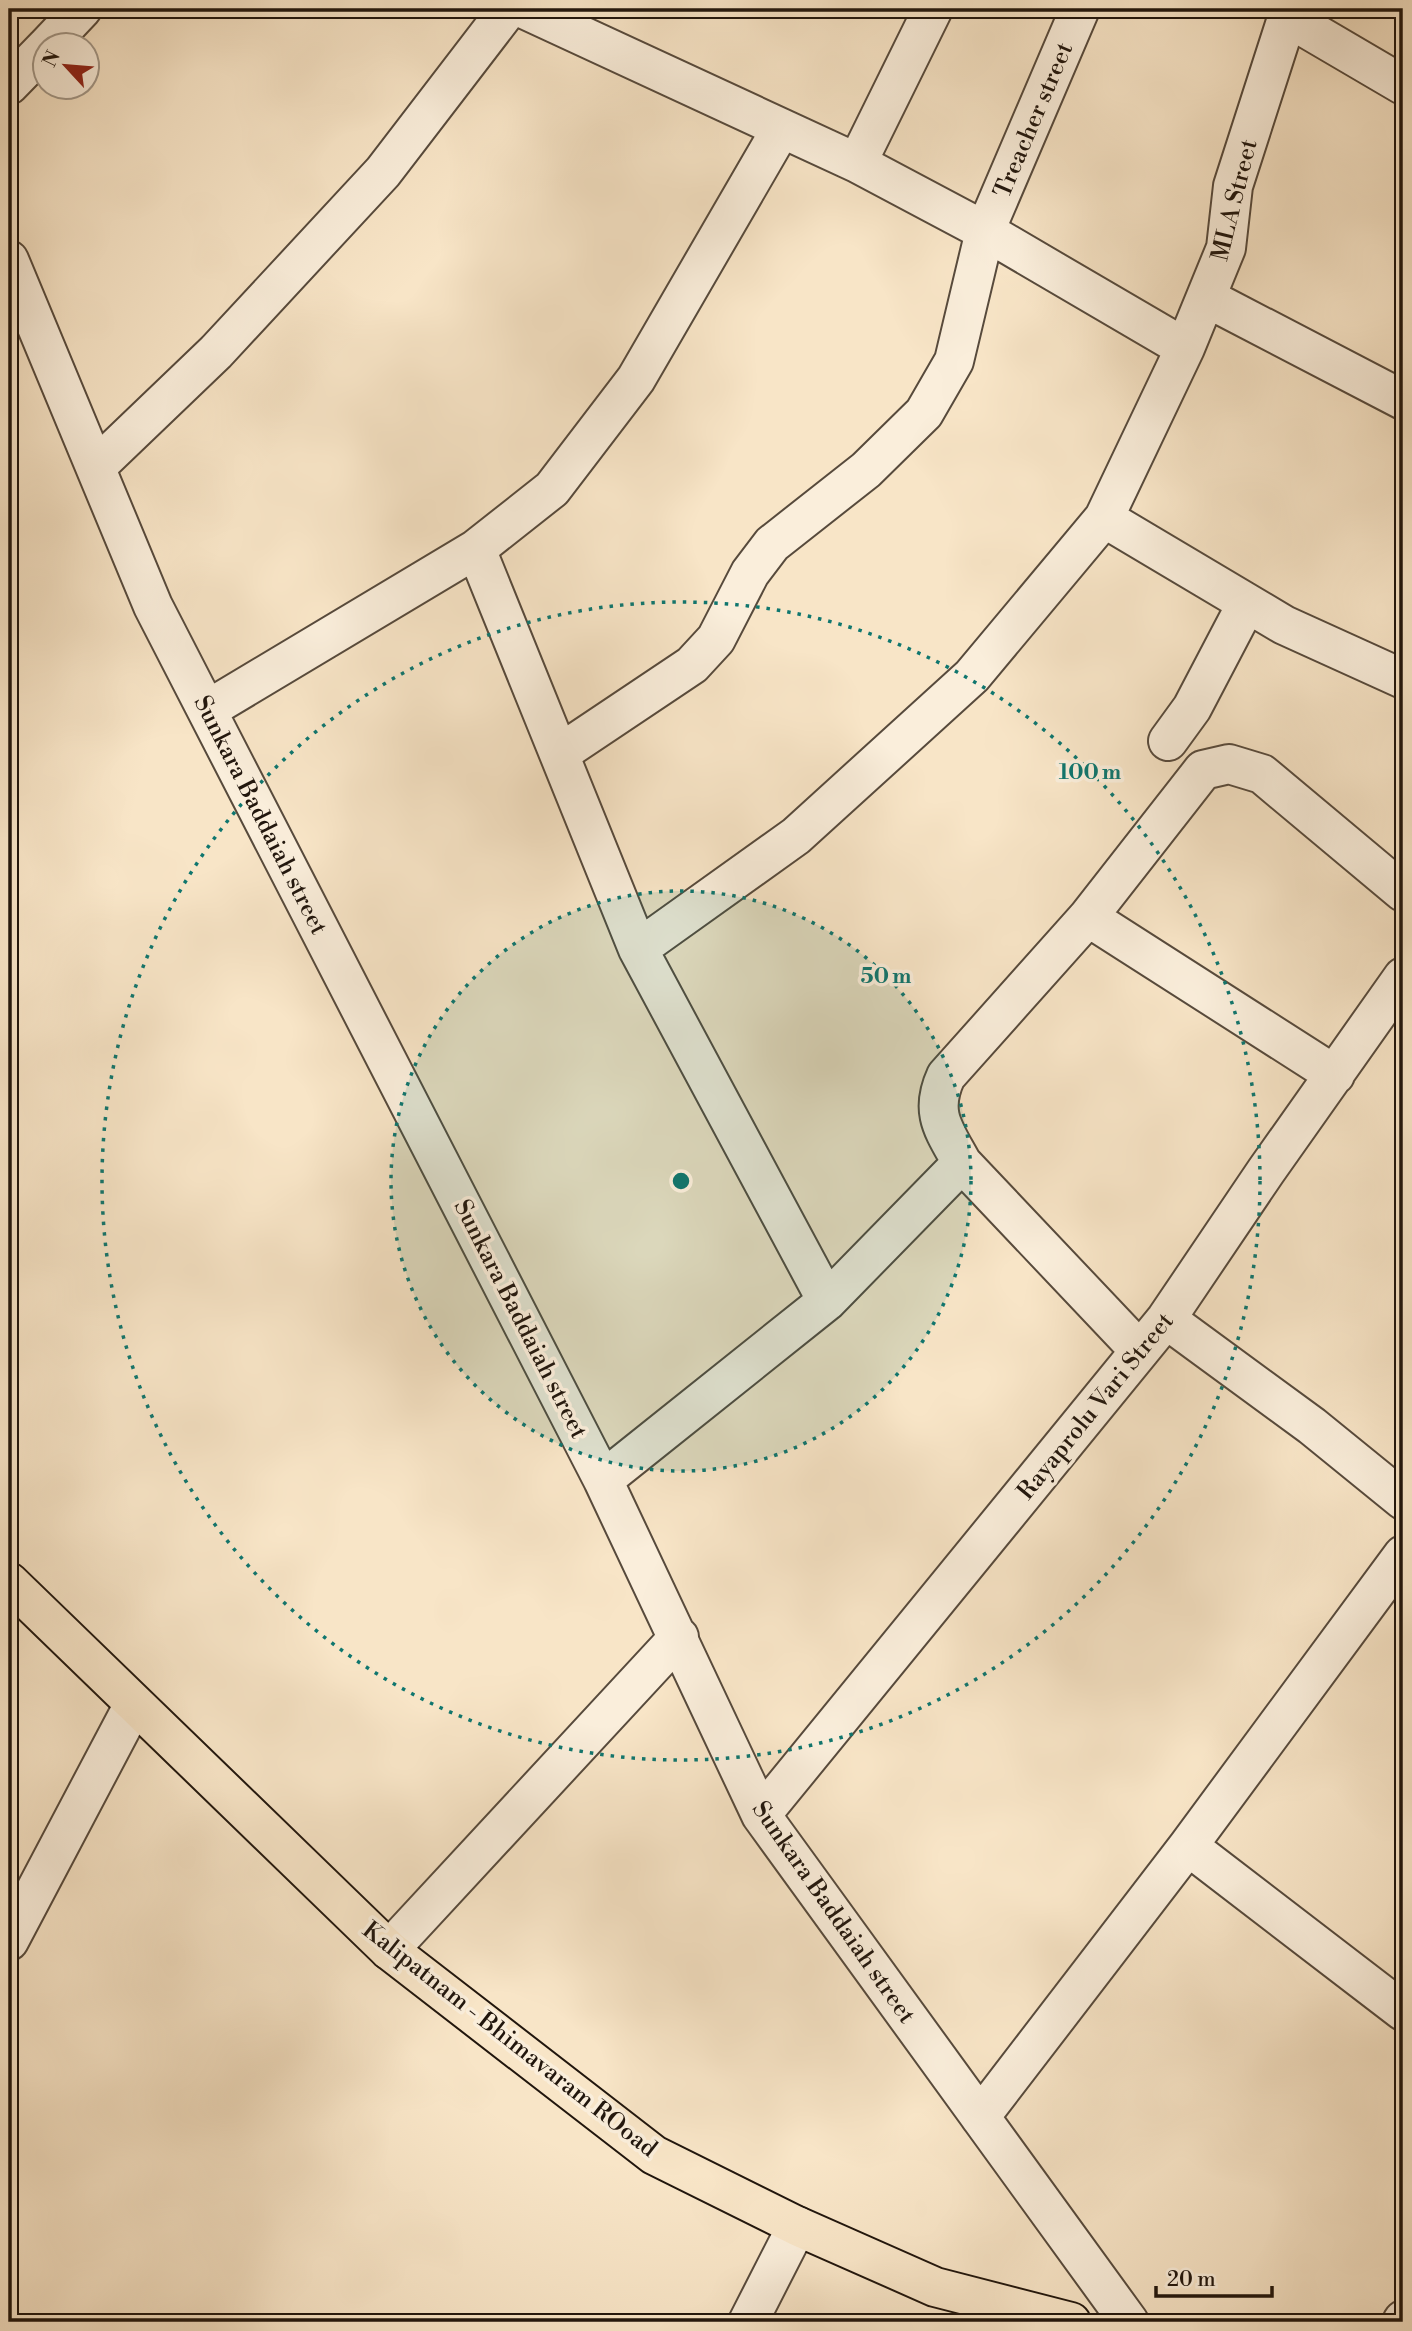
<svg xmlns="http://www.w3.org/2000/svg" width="1412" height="2331" font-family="'Libre Bodoni',serif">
  <rect width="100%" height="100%" fill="#f8e5c7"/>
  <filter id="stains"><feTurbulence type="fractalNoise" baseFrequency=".00286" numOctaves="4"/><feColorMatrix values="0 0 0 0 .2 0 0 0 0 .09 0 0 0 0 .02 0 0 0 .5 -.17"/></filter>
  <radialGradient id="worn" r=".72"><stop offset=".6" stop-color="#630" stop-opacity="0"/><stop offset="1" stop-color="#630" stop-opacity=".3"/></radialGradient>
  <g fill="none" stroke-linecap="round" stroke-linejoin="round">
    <defs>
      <path id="minor" d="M 524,9 L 857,163 L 985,231 L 1185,348
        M 1287,17 L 1403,85
        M 47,46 L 82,9
        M 9,85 L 46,47
        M 857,163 L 933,9
        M 9,260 L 153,606 L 603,1480 L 761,1815 L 1129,2322
        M 1207,298 L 1403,400
        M 96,467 L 216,352 L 383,172 L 508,9
        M 1104,518 L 1284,625 L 1403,679
        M 476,549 L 638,949 L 827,1301
        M 207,710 L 476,549 L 552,489 L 636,379 L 781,129
        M 1168,741 L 1192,708 L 1247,603
        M 559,754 L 692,665 L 716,639 L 750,573 L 772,544 L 866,470 L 924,413 L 954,361 L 985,231 L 1080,9
        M 1088,917 L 1335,1075
        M 638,949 L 796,836 L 972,676 L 1104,518 L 1185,348 L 1226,248 L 1233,186 L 1290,9
        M 962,1163 L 1140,1351
        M 1166,1319 L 1312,1426 L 1403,1500
        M 603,1480 L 827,1301 L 962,1163 C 944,1130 929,1113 946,1076 L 1088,917 L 1203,770 L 1229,764 L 1262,774 L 1403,892
        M 761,1815 L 1166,1319 L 1266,1171 L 1403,977
        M 1188,1846 L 1403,2011
        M 9,1941 L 134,1704
        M 389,1950 L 679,1637
        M 980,2117 L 1188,1846 L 1403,1555
        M 748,2322 L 797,2226
        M 1402,2322 L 1403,2320"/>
      <path id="major" d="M 9,1582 L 389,1950 L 654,2155 L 797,2226 L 935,2287 L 1071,2322"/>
    </defs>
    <!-- minor casing -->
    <use href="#minor" stroke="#574a3c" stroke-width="42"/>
    <!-- major casing -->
    <use href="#major" stroke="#21160d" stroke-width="42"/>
    <!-- minor -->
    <use href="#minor" stroke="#faeedb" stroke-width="38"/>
    <!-- major -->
    <use href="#major" stroke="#f8e5c7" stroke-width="38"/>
  </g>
  <!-- distance rings -->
  <circle cx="681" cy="1181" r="290" fill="#0f766e" fill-opacity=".12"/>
  <g fill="none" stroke="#0f766e" stroke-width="3.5" stroke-dasharray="3.5 7">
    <circle cx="681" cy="1181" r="290"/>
    <circle cx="681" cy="1181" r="579"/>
  </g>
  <g text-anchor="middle" stroke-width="7" stroke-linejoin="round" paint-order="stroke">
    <!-- street labels -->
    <g font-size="24" fill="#21160d" stroke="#faeedb">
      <text transform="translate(1033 120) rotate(-67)" y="8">Treacher street</text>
      <text transform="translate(1234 200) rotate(-76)" y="8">MLA Street</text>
      <text transform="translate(261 815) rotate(63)" y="8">Sunkara Baddaiah street</text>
      <text transform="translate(521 1319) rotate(63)" y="8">Sunkara Baddaiah street</text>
      <text transform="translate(1095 1406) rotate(-51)" y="8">Rayaprolu Vari Street</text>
      <text transform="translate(834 1912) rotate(55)" y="8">Sunkara Baddaiah street</text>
      <text transform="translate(510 2039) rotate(38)" y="8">Kalipatnam - Bhimavaram ROoad</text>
    </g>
  </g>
  <circle cx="681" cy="1181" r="10" fill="#0f766e" stroke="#faeedb" stroke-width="3.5"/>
  <g font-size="21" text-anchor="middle" font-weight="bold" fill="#0f766e" stroke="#faeedb" stroke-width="7" stroke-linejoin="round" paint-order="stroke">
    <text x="1090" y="779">100 m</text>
    <text x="886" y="983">50 m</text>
  </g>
  <!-- margin -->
  <rect width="1412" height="2331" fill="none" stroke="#f8e5c7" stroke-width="35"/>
  <rect x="10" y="10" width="1391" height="2310" fill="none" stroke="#21160d" stroke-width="3.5"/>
  <rect x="18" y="18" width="1377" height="2296" fill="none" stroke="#21160d" stroke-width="2"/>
  <!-- north arrow -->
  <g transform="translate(66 66) rotate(296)"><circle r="33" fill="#faeedb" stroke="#a39889" stroke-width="2"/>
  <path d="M0-5L12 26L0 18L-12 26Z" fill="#8f2418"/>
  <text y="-10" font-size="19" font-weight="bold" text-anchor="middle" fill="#21160d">N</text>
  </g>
  <!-- scale -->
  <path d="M1156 2286v10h116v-10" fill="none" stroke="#21160d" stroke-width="3.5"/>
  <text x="1167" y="2286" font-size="21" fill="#21160d" stroke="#faeedb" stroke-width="5" paint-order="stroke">20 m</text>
  <rect width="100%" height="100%" filter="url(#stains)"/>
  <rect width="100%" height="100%" fill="url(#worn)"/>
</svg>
